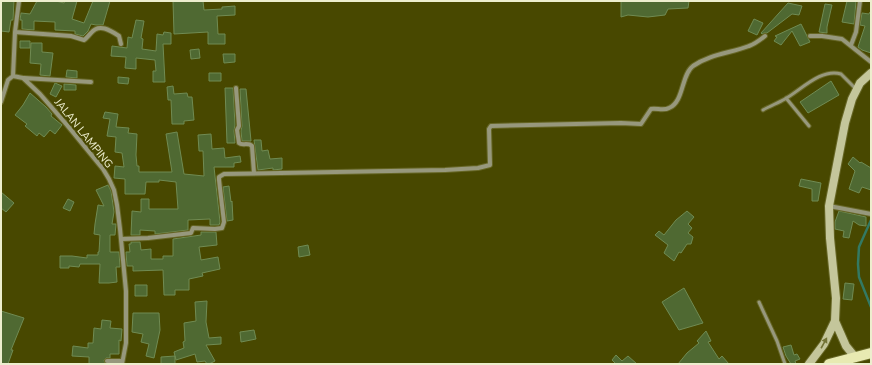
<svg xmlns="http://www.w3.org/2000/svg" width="872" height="365" font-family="'Nunito Sans',sans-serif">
  <rect width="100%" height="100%" fill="#484800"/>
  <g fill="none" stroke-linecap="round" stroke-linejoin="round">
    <!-- stream -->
    <path stroke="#337963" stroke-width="2.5" d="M 871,220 L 859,247 L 858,264 L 859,277 L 871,307
      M 871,364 L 871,363"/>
  </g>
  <!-- building -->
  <path fill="#4f6932" stroke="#708b53" d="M 1,1 L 14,1 L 13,20 L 11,20 L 9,32 L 1,31 Z
    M 37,1 L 56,1 L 64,3 L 65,1 L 77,1 L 72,19 L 84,23 L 93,1 L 110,1 L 103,25 L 96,25 L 91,24 L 88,31 L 83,36 L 75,34 L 75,31 L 55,30 L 55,22 L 34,21 L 34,30 L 22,29 L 22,20 L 20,20 L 21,13 L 30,14 Z
    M 173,1 L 203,1 L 204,10 L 222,9 L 222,7 L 235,6 L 235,15 L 217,16 L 218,34 L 225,34 L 225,44 L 208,44 L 208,32 L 174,34 Z
    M 621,1 L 689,1 L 688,8 L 668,9 L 665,15 L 648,17 L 628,15 L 621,17 Z
    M 847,1 L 856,1 L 854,24 L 842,22 Z
    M 788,3 L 802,6 L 799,15 L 792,14 L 767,33 L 764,33 L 762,34 L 761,33 Z
    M 825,4 L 832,5 L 827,27 L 827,33 L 819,32 Z
    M 870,12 L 871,12 L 871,53 L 862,50 L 858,47 L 865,26 L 860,25 L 862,13 L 869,14 Z
    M 754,19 L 763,23 L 757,35 L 748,31 Z
    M 136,20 L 144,21 L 141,38 L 143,39 L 142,49 L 156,51 L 157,34 L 163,35 L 164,32 L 171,33 L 171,44 L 163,44 L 165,82 L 153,82 L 153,71 L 156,71 L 155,60 L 136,58 L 136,69 L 125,68 L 126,57 L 111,56 L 112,46 L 127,48 L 128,37 L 132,38 Z
    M 801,24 L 810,42 L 800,46 L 792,31 L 781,45 L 774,41 L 777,37 L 775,36 Z
    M 20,41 L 30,41 L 30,48 L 20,48 Z
    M 31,43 L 42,43 L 42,52 L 53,53 L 50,76 L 40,75 L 41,64 L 30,63 Z
    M 199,49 L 200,58 L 191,59 L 190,50 Z
    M 223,54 L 235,54 L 235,62 L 224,63 Z
    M 67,70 L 77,71 L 77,78 L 66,77 Z
    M 209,73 L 221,73 L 221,81 L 209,81 Z
    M 118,77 L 129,78 L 128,84 L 118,83 Z
    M 831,81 L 839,95 L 808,113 L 800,102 Z
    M 55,83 L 62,86 L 56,97 L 50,94 Z
    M 64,84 L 76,85 L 76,90 L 64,90 Z
    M 173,86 L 174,94 L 187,93 L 188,97 L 192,97 L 194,120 L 184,121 L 184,124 L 172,124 L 171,100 L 168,100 L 167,87 Z
    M 225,88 L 233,88 L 235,125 L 234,131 L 235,143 L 227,143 Z
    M 240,89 L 246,89 L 251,141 L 242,141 L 241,131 L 242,126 Z
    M 30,93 L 46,107 L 52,114 L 51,116 L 62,125 L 55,134 L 50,130 L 44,137 L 39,133 L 37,136 L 25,126 L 27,124 L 15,115 L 23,105 Z
    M 105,112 L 118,114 L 116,127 L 129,128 L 128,133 L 137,134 L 136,155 L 137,166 L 139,166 L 139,172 L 172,172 L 166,134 L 177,132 L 184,174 L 204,176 L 203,151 L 199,151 L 198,135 L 211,134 L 212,149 L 224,148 L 225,158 L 240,156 L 241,162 L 234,163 L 234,167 L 214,167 L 220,222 L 219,225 L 210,225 L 210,219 L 188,220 L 188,230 L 155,234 L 155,231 L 140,230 L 140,235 L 131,235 L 132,211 L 141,212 L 141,199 L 149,199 L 149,209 L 178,209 L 176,182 L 159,180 L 159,182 L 146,182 L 145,194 L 125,194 L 125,179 L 114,178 L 115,166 L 124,167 L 122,153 L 115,152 L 116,137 L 107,136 L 110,119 L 103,118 Z
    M 254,140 L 261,140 L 262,151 L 268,150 L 270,159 L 282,158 L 282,169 L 273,170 L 273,168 L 258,170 Z
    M 853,157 L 860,163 L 861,162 L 871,168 L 871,190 L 862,187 L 859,193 L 849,189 L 855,171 L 848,164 Z
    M 801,179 L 821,183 L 818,201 L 812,201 L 812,189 L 799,186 Z
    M 108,185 L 111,191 L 114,212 L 112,224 L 116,224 L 115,235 L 110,235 L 110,252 L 119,252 L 120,267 L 116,267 L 117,282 L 109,283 L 99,283 L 100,264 L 80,264 L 79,267 L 69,266 L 69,268 L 60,268 L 60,256 L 72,256 L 87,258 L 87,255 L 98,255 L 98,252 L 99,252 L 100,235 L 94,234 L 95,224 L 98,205 L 104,206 L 96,190 Z
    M 229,186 L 231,202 L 232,201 L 233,220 L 227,221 L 223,187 Z
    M 1,192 L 14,203 L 6,212 L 1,208 Z
    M 68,199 L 74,202 L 70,211 L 63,208 Z
    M 687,211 L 694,217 L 688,224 L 692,228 L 688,233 L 693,237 L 691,244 L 687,244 L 681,253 L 679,252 L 674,261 L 664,253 L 668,245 L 655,235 L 659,231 L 664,235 L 676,220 Z
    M 839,211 L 866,217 L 866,226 L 859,225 L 853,221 L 849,238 L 843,237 L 844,231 L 835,229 L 835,222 Z
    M 201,232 L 216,232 L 217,245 L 199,247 L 201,260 L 218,257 L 220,269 L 202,273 L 203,276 L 189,279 L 189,290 L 175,290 L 175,295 L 164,295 L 163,270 L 133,271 L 133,266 L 127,266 L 126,252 L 130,252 L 129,244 L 131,244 L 131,242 L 140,242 L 141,250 L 151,249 L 151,259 L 163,259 L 163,256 L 173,256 L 173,239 L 201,235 Z
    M 308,245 L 310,255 L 299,257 L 298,247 Z
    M 845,283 L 854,284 L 852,300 L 843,299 Z
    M 135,285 L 147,285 L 147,296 L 135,296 Z
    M 684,288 L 703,323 L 679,330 L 662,302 Z
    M 207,301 L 206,322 L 209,338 L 221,337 L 221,344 L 206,345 L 215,361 L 209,364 L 207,364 L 205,361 L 197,362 L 195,354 L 176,360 L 174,352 L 184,348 L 183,342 L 185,341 L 184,323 L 196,321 L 195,302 Z
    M 1,311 L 24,318 L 11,350 L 13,350 L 8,364 L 1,364 Z
    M 133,313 L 159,313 L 160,330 L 154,358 L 146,356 L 149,344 L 141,342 L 143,334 L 132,332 Z
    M 102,320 L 111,321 L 110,328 L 122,329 L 121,341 L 119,340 L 119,354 L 110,354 L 110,358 L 106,358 L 104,360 L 105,364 L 89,364 L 89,357 L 72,356 L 73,346 L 88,348 L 88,343 L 93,343 L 94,328 L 101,329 Z
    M 254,330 L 256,339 L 241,342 L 240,332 Z
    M 706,331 L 711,341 L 708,342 L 719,359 L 722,356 L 729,364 L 678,364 L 687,353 L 699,343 L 697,341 Z
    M 791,345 L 794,355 L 797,354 L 800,359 L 795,361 L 796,364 L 791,364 L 786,356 L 783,347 Z
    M 616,355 L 622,361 L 628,356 L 637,364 L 616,364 L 612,360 Z
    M 175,356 L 175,364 L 161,364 L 161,357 Z"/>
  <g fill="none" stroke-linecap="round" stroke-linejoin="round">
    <defs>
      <path id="lane" d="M 786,98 L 809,126
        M 763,110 C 770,106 778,103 785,99 C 801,90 821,68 841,74 L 856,89
        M 759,302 L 777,341 L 785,364"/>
      <path id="street" d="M 19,1 L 15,32 L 13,76 L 23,78 L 40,94 L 67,125 L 103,169 L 109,179 L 114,190 L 117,205 L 120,229 L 126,291 L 126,343 L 122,364
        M 15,32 L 71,36 L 84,40 C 87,38 88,36 91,33 C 99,23 110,30 119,36 L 121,44
        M 810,36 L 822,36 L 842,39 L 871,62
        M 851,45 L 856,32 L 860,1
        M 24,78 L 91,82
        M 236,88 L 239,126 L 237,130 L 239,143 C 242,146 248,142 252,146 L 254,173
        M 1,102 L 8,80 L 13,76
        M 829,206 L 871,214
        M 122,239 L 148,238 L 191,233 L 193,228 L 215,229 L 222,228 L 224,222 L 219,180 L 219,177 L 224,174 L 445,170 L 478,168 L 490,165 L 489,129 L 491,126 L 621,123 L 641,124 L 651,109 C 657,108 664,111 669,108 C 684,102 681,75 693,66 C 710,54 731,53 749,46 C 755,44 760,40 765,36
        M 107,361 L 122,361"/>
      <path id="secondary" d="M 835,321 L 846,346 L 855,357
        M 809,364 L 824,344 L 835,321 L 836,298 L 830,238 L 829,206 L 845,123 L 852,99 L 860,83 L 871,73"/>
      <path id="primary" d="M 829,364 L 871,353"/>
    </defs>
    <!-- lane casing -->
    <use href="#lane" stroke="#666625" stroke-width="5"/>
    <!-- street casing -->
    <use href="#street" stroke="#666625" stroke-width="6"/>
    <!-- secondary casing -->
    <use href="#secondary" stroke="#666625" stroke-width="10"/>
    <!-- primary casing -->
    <use href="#primary" stroke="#666625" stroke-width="12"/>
    <!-- lane -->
    <use href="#lane" stroke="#97987d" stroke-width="3"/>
    <!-- street -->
    <use href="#street" stroke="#97987d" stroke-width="4"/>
    <!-- secondary -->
    <use href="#secondary" stroke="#c4c69b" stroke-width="8"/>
    <!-- primary -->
    <use href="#primary" stroke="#e8eab2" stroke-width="10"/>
  </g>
  <!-- one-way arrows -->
  <defs><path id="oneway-solid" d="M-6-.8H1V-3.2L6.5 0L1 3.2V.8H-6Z"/></defs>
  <use fill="#737436" href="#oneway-solid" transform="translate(824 343) rotate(-61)"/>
  <g text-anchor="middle" stroke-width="4" stroke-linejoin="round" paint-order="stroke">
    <!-- street labels -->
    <g font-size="11" fill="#edeece" stroke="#484800">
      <text transform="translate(84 133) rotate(51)" y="4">JALAN LAMPING</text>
    </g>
  </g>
  <!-- border -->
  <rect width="872" height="365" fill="none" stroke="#edeece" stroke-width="4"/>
</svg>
